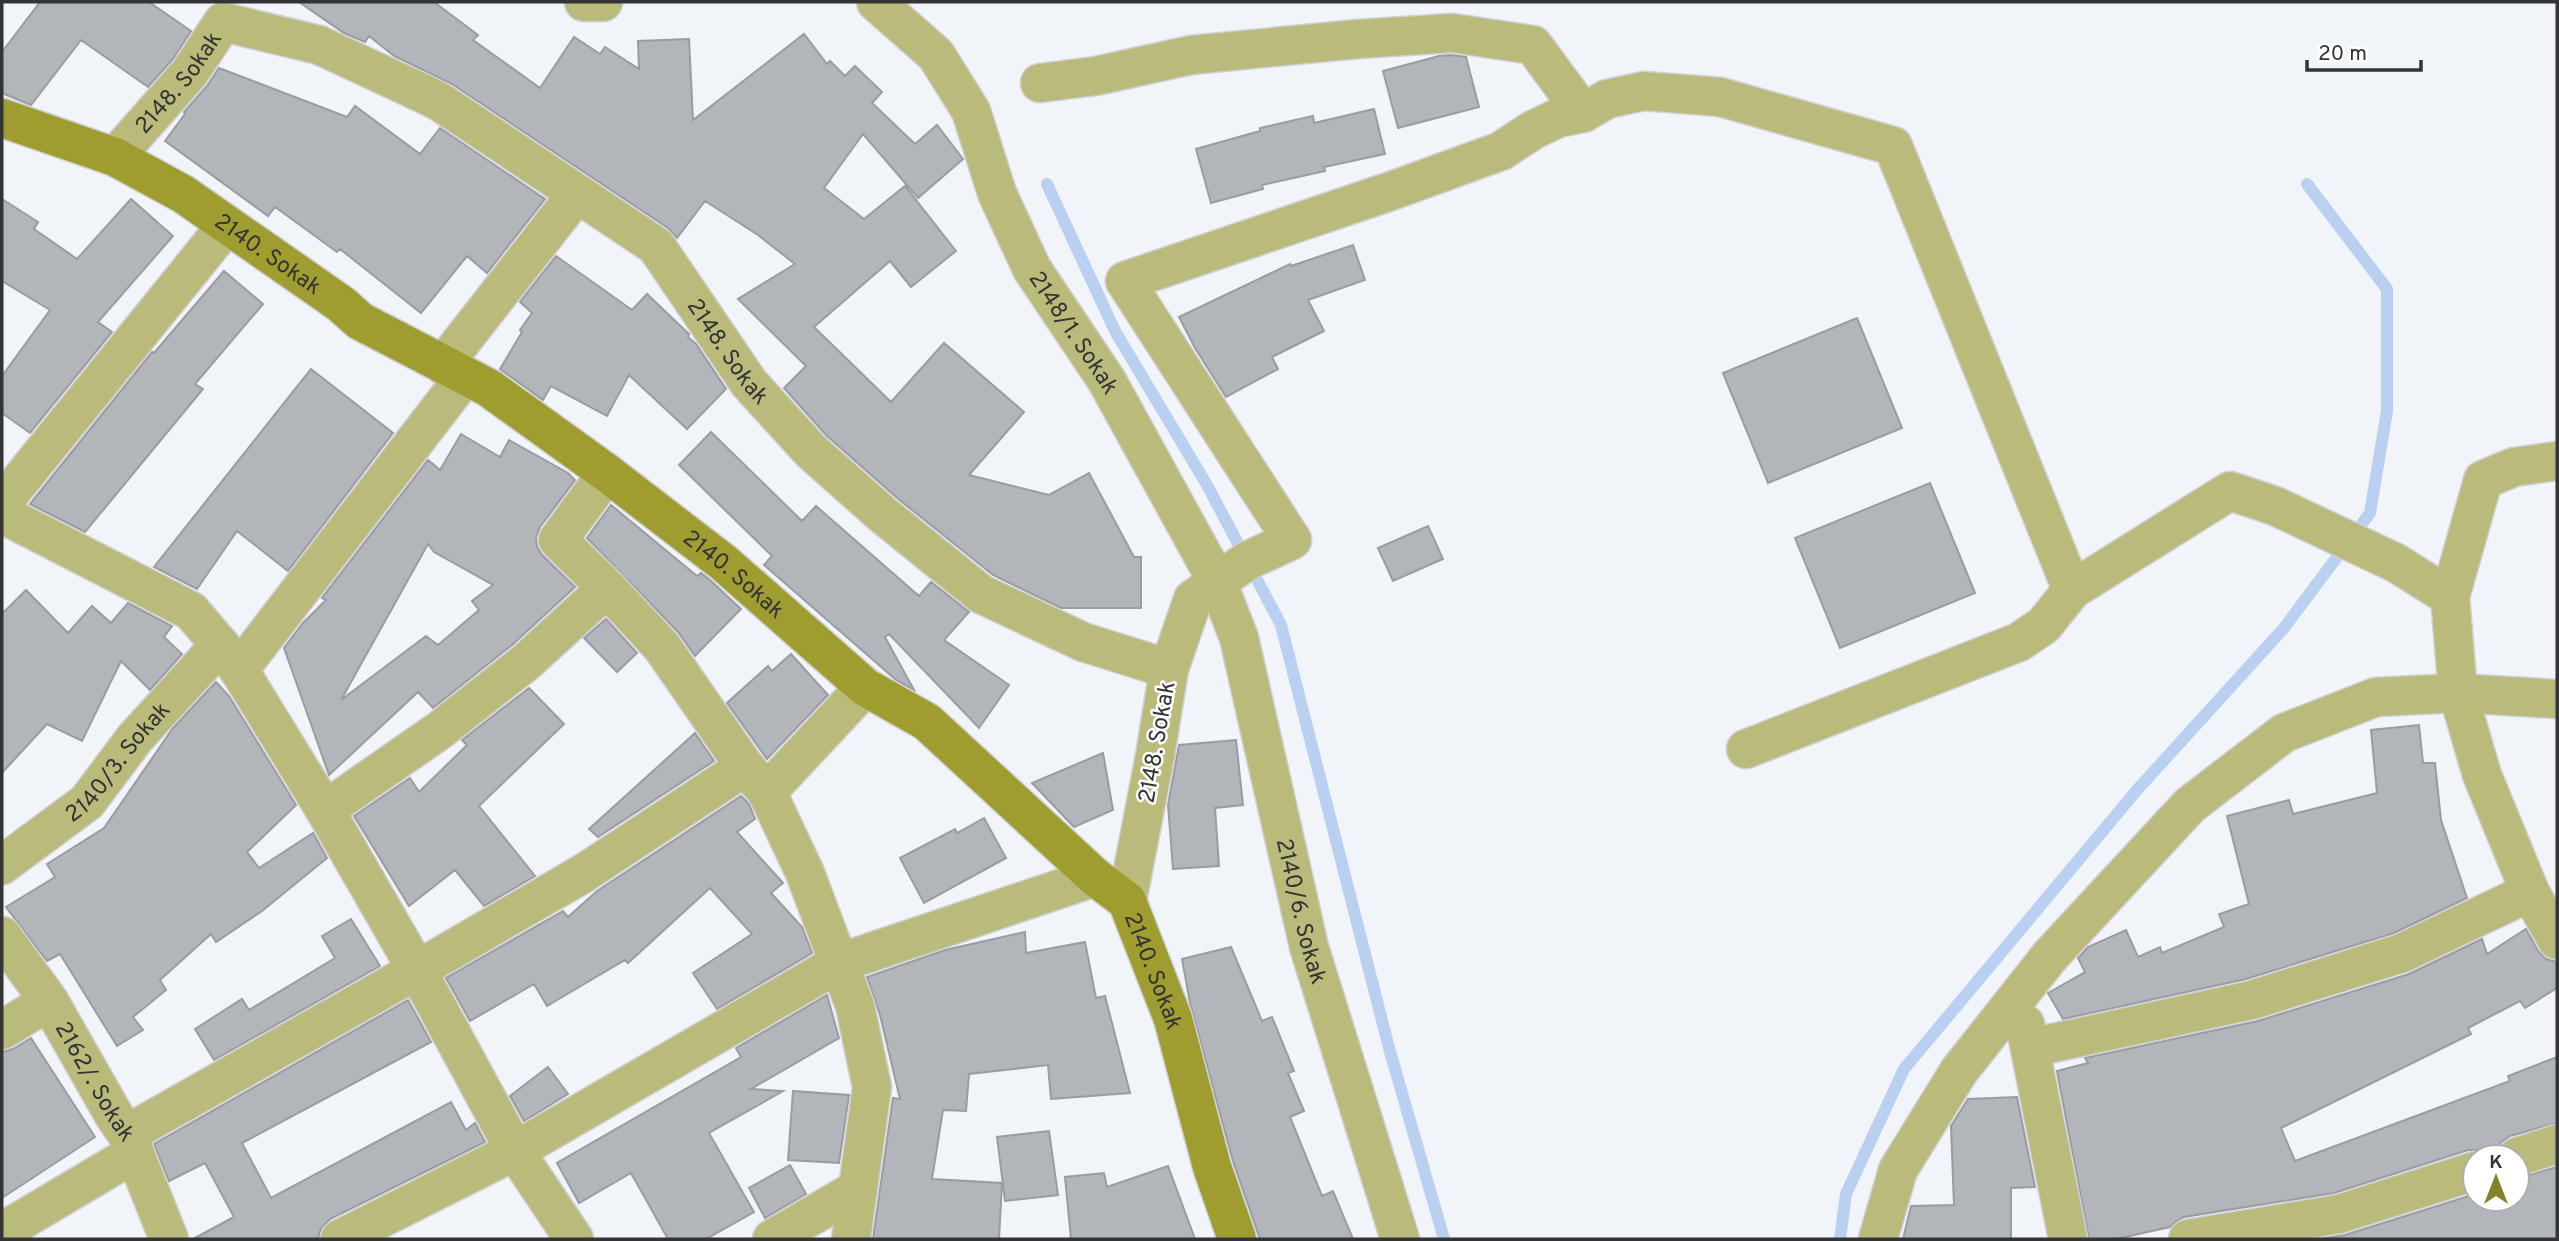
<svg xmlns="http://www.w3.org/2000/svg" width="2559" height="1241" font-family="Overpass,sans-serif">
  <rect width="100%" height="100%" fill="#f1f4f8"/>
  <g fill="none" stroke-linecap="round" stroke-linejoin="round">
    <!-- stream -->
    <path stroke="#bad0f0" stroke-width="12" d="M 1047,184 L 1115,331 L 1207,485 L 1281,625 L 1389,1048 L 1444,1239
      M 1840,1239 L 1846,1194 L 1904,1069 L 2137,790 L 2284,628 L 2370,513 L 2387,411 L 2387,289 L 2307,184"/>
  </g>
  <!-- building -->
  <path fill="#b2b5b9" stroke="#999ca0" stroke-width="2" fill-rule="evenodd" d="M 40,2 L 149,2 L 191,31 L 173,59 L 148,87 L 81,40 L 31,105 L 2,93 L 2,52 Z
    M 299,2 L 434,2 L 478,35 L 473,40 L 540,88 L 574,37 L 600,54 L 605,47 L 639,69 L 638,41 L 689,39 L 693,120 L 804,34 L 827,64 L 830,61 L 845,76 L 855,66 L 882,92 L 872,103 L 915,144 L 937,125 L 963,159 L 918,198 L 863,134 L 824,188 L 864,219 L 905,186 L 956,251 L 911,287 L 890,261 L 814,327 L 891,402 L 944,343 L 1024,412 L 969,475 L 1049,495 L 1089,473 L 1134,557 L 1141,557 L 1141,608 L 1061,608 L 993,575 L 896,497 L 826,435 L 784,388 L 806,366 L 738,299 L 795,264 L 758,235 L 705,201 L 677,238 L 668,228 L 452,84 L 394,56 L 369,36 L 365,42 L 344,33 Z
    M 1451,55 L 1466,57 L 1479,107 L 1398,128 L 1383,71 L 1439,56 Z
    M 219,68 L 347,117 L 355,106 L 420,154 L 440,128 L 545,199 L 487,273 L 467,256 L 421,313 L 340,249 L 337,252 L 275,207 L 268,216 L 165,141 L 185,114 L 184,112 L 207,86 Z
    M 1374,109 L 1385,154 L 1324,167 L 1325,171 L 1262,185 L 1263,189 L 1211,203 L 1196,149 L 1260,131 L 1260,128 L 1313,116 L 1314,123 Z
    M 2,199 L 38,222 L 34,229 L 77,259 L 131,199 L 173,236 L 98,322 L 112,332 L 30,433 L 2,413 L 2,376 L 50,310 L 2,281 Z
    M 1353,245 L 1365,280 L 1308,300 L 1324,331 L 1272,357 L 1278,369 L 1226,397 L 1195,348 L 1179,317 L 1290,264 L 1291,266 Z
    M 556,256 L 632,310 L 647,294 L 689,334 L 688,337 L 696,344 L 726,389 L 687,429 L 629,375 L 607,416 L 551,386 L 543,400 L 500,369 L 522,332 L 520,330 L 532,313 L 520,302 Z
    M 224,271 L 263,304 L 195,384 L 203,389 L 85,532 L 30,504 L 152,352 L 154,353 Z
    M 1857,318 L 1902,428 L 1768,483 L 1723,373 Z
    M 311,369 L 393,433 L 288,571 L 237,531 L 197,589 L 154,567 Z
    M 711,432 L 802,521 L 816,506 L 919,596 L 931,582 L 969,612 L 944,640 L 1009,685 L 979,728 L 889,634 L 885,637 L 914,690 L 896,680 L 764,565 L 772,556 L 679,465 Z
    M 461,434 L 500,457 L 509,440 L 568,473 L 575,480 L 540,527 L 536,537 L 537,547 L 542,555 L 575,587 L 512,645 L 433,708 L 418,692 L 329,775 L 284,648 L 303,623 L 326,600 L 322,598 L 428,460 L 440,470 ZM 428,544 L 434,552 L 493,585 L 472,601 L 479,610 L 438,645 L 426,636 L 341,700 Z
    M 1930,483 L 1975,593 L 1840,648 L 1795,538 Z
    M 611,505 L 697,576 L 701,573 L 710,580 L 741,609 L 695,656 L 678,632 L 587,538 Z
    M 1428,526 L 1443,559 L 1393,581 L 1378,548 Z
    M 26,590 L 68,633 L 92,606 L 111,623 L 128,603 L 172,626 L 164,637 L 182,654 L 150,690 L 121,661 L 82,741 L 47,724 L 2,773 L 2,614 Z
    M 606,619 L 637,653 L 617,672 L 584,638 Z
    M 791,654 L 828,695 L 767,759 L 727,703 L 768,666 L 772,671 Z
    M 216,682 L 229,696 L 296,805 L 247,852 L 259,868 L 313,833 L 327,858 L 262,911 L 216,942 L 211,934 L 160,980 L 166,990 L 133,1017 L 143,1030 L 117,1046 L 60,954 L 47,961 L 6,907 L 55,877 L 47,864 L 104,828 L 173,728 Z
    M 529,688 L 564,724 L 479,806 L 535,876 L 484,906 L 455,870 L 409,906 L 354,816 L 410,778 L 419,792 L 467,745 L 462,740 Z
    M 2419,725 L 2423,763 L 2435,763 L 2441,820 L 2467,898 L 2394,933 L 2246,979 L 2063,1019 L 2048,993 L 2085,972 L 2078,958 L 2088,947 L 2126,930 L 2138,957 L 2160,947 L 2162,953 L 2224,927 L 2219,914 L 2249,904 L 2227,816 L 2289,800 L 2293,814 L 2377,793 L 2371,730 Z
    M 695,733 L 714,761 L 598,837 L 589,829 Z
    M 1236,740 L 1243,805 L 1215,808 L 1219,866 L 1173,869 L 1168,805 L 1179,745 Z
    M 1103,753 L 1113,810 L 1074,827 L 1032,783 Z
    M 741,796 L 749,804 L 755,819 L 737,832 L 783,883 L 771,893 L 802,927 L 812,953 L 717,1009 L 693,973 L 752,934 L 710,888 L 628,963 L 625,960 L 547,1006 L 534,984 L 470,1021 L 446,978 L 563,911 L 568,917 L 597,891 Z
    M 984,818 L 1006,858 L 924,903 L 900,858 L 955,829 L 957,833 Z
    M 351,919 L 380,966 L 214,1060 L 195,1029 L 242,999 L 249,1010 L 335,958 L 322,936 Z
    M 2526,929 L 2538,951 L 2546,959 L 2557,962 L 2557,988 L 2525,1008 L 2520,1001 L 2468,1028 L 2471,1034 L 2281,1128 L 2295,1161 L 2510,1081 L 2508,1076 L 2557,1057 L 2557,1123 L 2510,1136 L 2500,1143 L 2496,1157 L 2491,1157 L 2480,1150 L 2468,1150 L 2334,1193 L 2184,1217 L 2175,1222 L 2170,1227 L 2116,1239 L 2089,1239 L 2057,1071 L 2088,1063 L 2085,1058 L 2258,1021 L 2409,974 L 2482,939 L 2487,954 Z
    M 1025,932 L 1026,953 L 1085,942 L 1096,998 L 1105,996 L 1130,1093 L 1051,1099 L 1048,1065 L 969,1074 L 966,1111 L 943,1110 L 932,1179 L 1002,1183 L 999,1239 L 873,1239 L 893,1098 L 900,1099 L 880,1015 L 867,977 L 945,950 Z
    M 1231,947 L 1262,1021 L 1272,1017 L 1294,1071 L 1288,1073 L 1304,1111 L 1290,1117 L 1322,1196 L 1333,1191 L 1353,1239 L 1260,1239 L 1233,1161 L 1190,1003 L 1182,959 Z
    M 827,995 L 839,1038 L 751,1089 L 783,1091 L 709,1133 L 754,1212 L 706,1239 L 668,1239 L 631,1173 L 579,1203 L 557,1163 L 741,1057 L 736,1048 Z
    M 408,1000 L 431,1042 L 242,1143 L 271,1198 L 451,1102 L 466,1130 L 475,1123 L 485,1142 L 330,1219 L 321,1228 L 318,1239 L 193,1239 L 234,1217 L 205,1163 L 169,1181 L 154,1144 Z
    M 31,1038 L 95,1137 L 2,1198 L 2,1052 L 13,1049 Z
    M 548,1067 L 568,1094 L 524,1121 L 510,1096 Z
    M 793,1091 L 849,1095 L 839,1163 L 788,1160 Z
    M 2017,1097 L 2035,1187 L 2011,1188 L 2011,1239 L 1903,1239 L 1911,1206 L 1954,1205 L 1951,1126 L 1968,1099 Z
    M 1049,1131 L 1058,1195 L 1005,1201 L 997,1137 Z
    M 790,1165 L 806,1194 L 765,1218 L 749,1188 Z
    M 1168,1166 L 1195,1239 L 1071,1239 L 1065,1177 L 1104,1173 L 1107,1187 Z
    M 2557,1167 L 2557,1239 L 2320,1239 L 2345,1235 L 2475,1194 L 2475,1199 L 2517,1199 L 2517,1178 Z"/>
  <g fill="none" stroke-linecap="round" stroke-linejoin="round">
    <defs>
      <g id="street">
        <path d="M 584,2 L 603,2"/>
        <path id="s1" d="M 876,2 L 936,55 L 971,111 L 997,193 L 1032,269 L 1107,381 L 1217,581 L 1239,638 L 1309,947 L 1400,1239"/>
        <path d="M 1040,83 L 1096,76 L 1191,55 L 1358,39 L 1452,33 L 1533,45 L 1583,113"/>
        <path id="s2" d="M 115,157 L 190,72 L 223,22 L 319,45 L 424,94 L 440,102 L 656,246 L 749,383 L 811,451 L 882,514 L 981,594 L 1083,642 L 1169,669 L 1155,756 L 1127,901"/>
        <path d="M 443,365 L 576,195"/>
        <path d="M 607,473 L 558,540 L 607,588 L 662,647 L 745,767 L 767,792 L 805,873 L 855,1006 L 872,1087 L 851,1239"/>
        <path d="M 2,503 L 226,226"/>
        <path d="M 2,514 L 191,611 L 220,645 L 239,670 L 325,810 L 417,970 L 515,1151 L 574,1239"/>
        <path d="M 2450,597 L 2483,480 L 2514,467 L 2557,461"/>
        <path d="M 1169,669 L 1193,599 L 1247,561 L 1292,540 L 1125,281 L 1391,191 L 1501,151 L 1533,130 L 1558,118 L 1583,113 L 1607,99 L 1644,91 L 1720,97 L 1893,146 L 2072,590"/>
        <path d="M 239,670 L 465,376"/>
        <path d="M 1746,749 L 2019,642 L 2044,625 L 2072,590 L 2230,491 L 2275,506 L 2396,563 L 2450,597 L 2458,693 L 2482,775 L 2530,892 L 2557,940"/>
        <path d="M 767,792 L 865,687"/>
        <path d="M 325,810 L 440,730 L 526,662 L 607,588"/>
        <path id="s3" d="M 2,865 L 87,802 L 135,738 L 220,645"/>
        <path id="s4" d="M 2,936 L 49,1001 L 115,1117 L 127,1134 L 169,1239"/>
        <path d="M 2025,1024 L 2068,1239"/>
        <path d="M 2,1030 L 49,1001"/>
        <path d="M 2030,1048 L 2252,1000 L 2402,953 L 2530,892"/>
        <path d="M 127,1134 L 417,970 L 584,873 L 745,767"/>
        <path d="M 2517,1157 L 2557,1144"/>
        <path d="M 2,1232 L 135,1153"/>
        <path d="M 340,1239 L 515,1151 L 839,963 L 1095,877"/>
        <path d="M 772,1239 L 858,1189"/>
        <path d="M 1878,1239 L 1898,1170 L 1959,1071 L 2050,956 L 2190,805 L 2284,733 L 2376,697 L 2458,693 L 2557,699"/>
        <path d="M 2188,1239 L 2339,1214 L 2475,1171"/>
      </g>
      <g id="secondary">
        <path id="s5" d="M 2,118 L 115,157 L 183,194 L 341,304 L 360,321 L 489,388 L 607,473 L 724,563 L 865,687 L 927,722 L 1095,877 L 1127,901 L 1173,1019 L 1212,1167 L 1237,1239"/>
      </g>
    </defs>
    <!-- street casing -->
    <use href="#street" stroke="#cfd1d5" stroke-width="41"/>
    <!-- secondary casing -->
    <use href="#secondary" stroke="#cfd1d5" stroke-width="41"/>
    <!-- street -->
    <use href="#street" stroke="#baba7a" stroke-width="38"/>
    <!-- secondary -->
    <use href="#secondary" stroke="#9f9d30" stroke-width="38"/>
  </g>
  <g text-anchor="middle" stroke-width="5" stroke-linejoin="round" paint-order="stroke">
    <!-- street labels -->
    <g font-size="23" fill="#323435" stroke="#fff">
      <text dy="8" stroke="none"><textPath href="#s2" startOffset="98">2148. Sokak</textPath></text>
      <text dy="8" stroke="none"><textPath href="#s5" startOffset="301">2140. Sokak</textPath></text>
      <text dy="8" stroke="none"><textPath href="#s1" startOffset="392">2148/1. Sokak</textPath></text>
      <text dy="8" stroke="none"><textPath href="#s2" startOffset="793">2148. Sokak</textPath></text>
      <text dy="8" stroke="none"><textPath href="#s5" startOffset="868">2140. Sokak</textPath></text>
      <text transform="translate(1156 742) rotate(-80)" y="8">2148. Sokak</text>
      <text dy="8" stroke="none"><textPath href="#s3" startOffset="156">2140/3. Sokak</textPath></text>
      <text dy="8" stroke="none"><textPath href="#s1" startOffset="1020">2140/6. Sokak</textPath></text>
      <text dy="8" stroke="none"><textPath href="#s5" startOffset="1456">2140. Sokak</textPath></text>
      <text dy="8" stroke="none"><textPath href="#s4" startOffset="173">2162/. Sokak</textPath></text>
    </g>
  </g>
  <!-- border -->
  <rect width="2559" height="1241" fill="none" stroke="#323435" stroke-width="7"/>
  <!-- north arrow -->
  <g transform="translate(2496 1178)"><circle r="33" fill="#ffffff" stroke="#adaeae" stroke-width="2"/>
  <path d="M0-5L12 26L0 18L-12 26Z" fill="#83822a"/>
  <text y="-10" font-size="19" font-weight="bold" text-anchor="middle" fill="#323435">K</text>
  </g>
  <!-- scale -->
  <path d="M2307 60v10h114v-10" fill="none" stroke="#323435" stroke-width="3.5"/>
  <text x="2318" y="60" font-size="21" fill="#323435" stroke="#ffffff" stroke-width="5" paint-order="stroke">20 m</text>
</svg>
